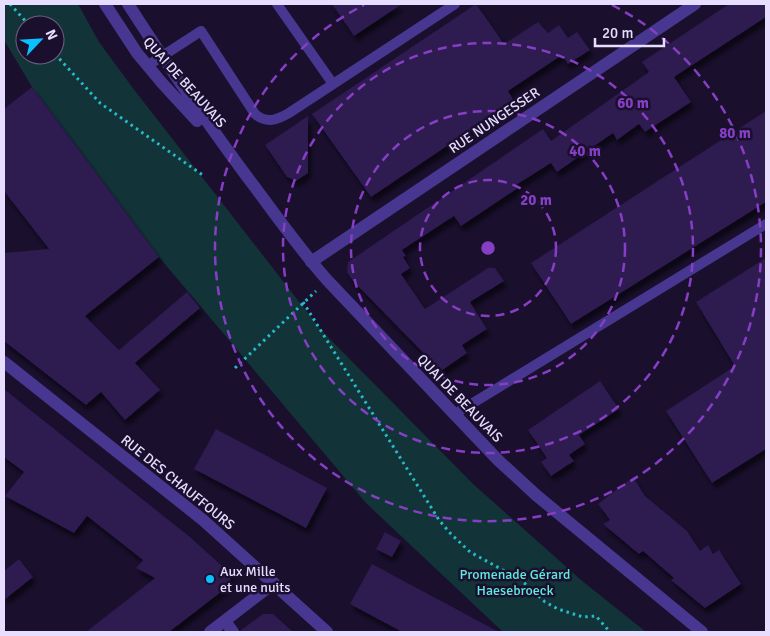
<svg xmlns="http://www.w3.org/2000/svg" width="770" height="636" font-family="Signika,sans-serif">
  <defs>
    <filter id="shadow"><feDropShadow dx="3" dy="5.5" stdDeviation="2.5" flood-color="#0009"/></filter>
  </defs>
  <rect width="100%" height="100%" fill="#1a102e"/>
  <!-- green -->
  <path fill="#123439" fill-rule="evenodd" d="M 4,4 L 78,4 L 99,42 L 132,87 L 321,330 L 473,484 L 581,580 L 646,632 L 503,632 L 366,503 L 159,257 L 32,87 L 4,40 ZM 25,25 L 55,25 L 55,55 L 25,55 Z"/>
  <!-- building -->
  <path fill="#2d1a51" filter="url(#shadow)" d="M 332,4 L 402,4 L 354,36 Z
    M 476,4 L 504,44 L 538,22 L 548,33 L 559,25 L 568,38 L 577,32 L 590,50 L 568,64 L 562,55 L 508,91 L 514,101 L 371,197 L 312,114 Z
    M 729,4 L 766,4 L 766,17 L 674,77 L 691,102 L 645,132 L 639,124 L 617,140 L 613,133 L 557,172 L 551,163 L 516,185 L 518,188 L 461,226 L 454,216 L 402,250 L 406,256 L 403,257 L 410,268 L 401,274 L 425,309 L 488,268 L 495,268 L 504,281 L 470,302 L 487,329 L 462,345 L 467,353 L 441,371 L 353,281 L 347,272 L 348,262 L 543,129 L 551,141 L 649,72 L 642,62 Z
    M 32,87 L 159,257 L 85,316 L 119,350 L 187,292 L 200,308 L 135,363 L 160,390 L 125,420 L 101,392 L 86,405 L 4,341 L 4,253 L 49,249 L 4,191 L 4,109 Z
    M 766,111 L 766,202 L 571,324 L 531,263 Z
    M 308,116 L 308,173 L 296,181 L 287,177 L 265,145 Z
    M 766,258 L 766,449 L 712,483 L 666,411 L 735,366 L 696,302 Z
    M 600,381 L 619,409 L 579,435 L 585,444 L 569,455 L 574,461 L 551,476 L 541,462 L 547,458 L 528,430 Z
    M 4,389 L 190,537 L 231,574 L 230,585 L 169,632 L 86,632 L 155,578 L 136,568 L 143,560 L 87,516 L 74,533 L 5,496 L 24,472 L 4,457 Z
    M 216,429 L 327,488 L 306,528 L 194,469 Z
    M 633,477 L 645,496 L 687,531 L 700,551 L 708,545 L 713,554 L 719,550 L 741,584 L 705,608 L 671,580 L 674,578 L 643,551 L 639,554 L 603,524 L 610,520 L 598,504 Z
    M 385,532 L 401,541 L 392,557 L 376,549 Z
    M 19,559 L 33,577 L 4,600 L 4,571 Z
    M 372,564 L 499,632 L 402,632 L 350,604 Z
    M 263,614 L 273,614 L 293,632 L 241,632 L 241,630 Z"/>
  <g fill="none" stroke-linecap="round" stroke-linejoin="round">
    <!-- path -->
    <path stroke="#27bac9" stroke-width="3" stroke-dasharray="2.5 4" stroke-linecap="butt" d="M 10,4 L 29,25
      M 55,54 L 100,103 L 204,176
      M 303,302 L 439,520 L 451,534 L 470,552 L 521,580 L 545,602 L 558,609 L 583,617 L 596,616 L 610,632
      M 235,368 L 316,291"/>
    <!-- lane -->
    <path stroke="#483791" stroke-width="10" d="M 277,4 L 333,84
      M 147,66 L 201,31 L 255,114 C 267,124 277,120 289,113 L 455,4
      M 455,414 L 766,224"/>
    <!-- street -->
    <path stroke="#483791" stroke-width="12" d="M 105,4 L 137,53 L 162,83 L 197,121
      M 128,4 C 170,69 213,132 260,194 C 282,224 303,253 328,281 L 498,460 L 536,495 L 702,632
      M 311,262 L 695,4
      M 4,362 L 203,520 L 327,632
      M 225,621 L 233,632
      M 210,632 L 274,583"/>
  </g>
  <!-- distance rings -->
  <g fill="none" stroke="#863ec5" stroke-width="2.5" stroke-dasharray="9 6">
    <circle cx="488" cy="248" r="68"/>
    <circle cx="488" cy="248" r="137"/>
    <circle cx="488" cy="248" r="205"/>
    <path d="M612 5A273 273 0 1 1 364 5"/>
  </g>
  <!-- markers -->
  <circle fill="#09c1ff" stroke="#1a102e" stroke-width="2" cx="210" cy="579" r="5"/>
  <g text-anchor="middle" stroke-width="5" stroke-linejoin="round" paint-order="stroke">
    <!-- street labels -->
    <g font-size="14" fill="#e6ddff" stroke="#1a102e">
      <text transform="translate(185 82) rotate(48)" y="5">QUAI DE BEAUVAIS</text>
      <text transform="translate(494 120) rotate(-34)" y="5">RUE NUNGESSER</text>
      <text transform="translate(460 398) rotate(46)" y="5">QUAI DE BEAUVAIS</text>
      <text transform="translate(178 482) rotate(39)" y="5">RUE DES CHAUFFOURS</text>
    </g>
    <!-- poi labels -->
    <g font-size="14" fill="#e6ddff" stroke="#1a102e" text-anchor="start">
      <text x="220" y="576">Aux Mille<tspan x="220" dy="16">et une nuits</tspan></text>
    </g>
    <!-- park labels -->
    <g font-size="14" fill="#5eeadc" stroke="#1a102e">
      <text x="515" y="579">Promenade Gérard<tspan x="515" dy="16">Haesebroeck</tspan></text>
    </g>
  </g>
  <circle cx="488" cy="248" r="8" fill="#863ec5" stroke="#1a102e" stroke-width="2.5"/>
  <g font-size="15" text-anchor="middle" font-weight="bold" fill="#863ec5" stroke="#1a102e" stroke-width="5" stroke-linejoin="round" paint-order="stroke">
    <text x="633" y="108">60 m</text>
    <text x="735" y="138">80 m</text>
    <text x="585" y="156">40 m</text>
    <text x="536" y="205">20 m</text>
  </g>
  <!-- border -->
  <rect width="770" height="636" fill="none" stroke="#e6ddff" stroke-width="10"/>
  <!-- north arrow -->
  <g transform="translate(40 40) rotate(65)"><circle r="24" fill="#1a102e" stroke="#6c6282"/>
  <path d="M0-4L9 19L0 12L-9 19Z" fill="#09c1ff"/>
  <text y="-8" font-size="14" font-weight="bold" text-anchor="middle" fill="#e6ddff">N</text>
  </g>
  <!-- scale -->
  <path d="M595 38v8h69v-8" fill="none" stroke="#e6ddff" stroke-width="2.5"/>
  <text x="602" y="38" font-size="15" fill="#e6ddff" stroke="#1a102e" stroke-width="4" paint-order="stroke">20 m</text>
</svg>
